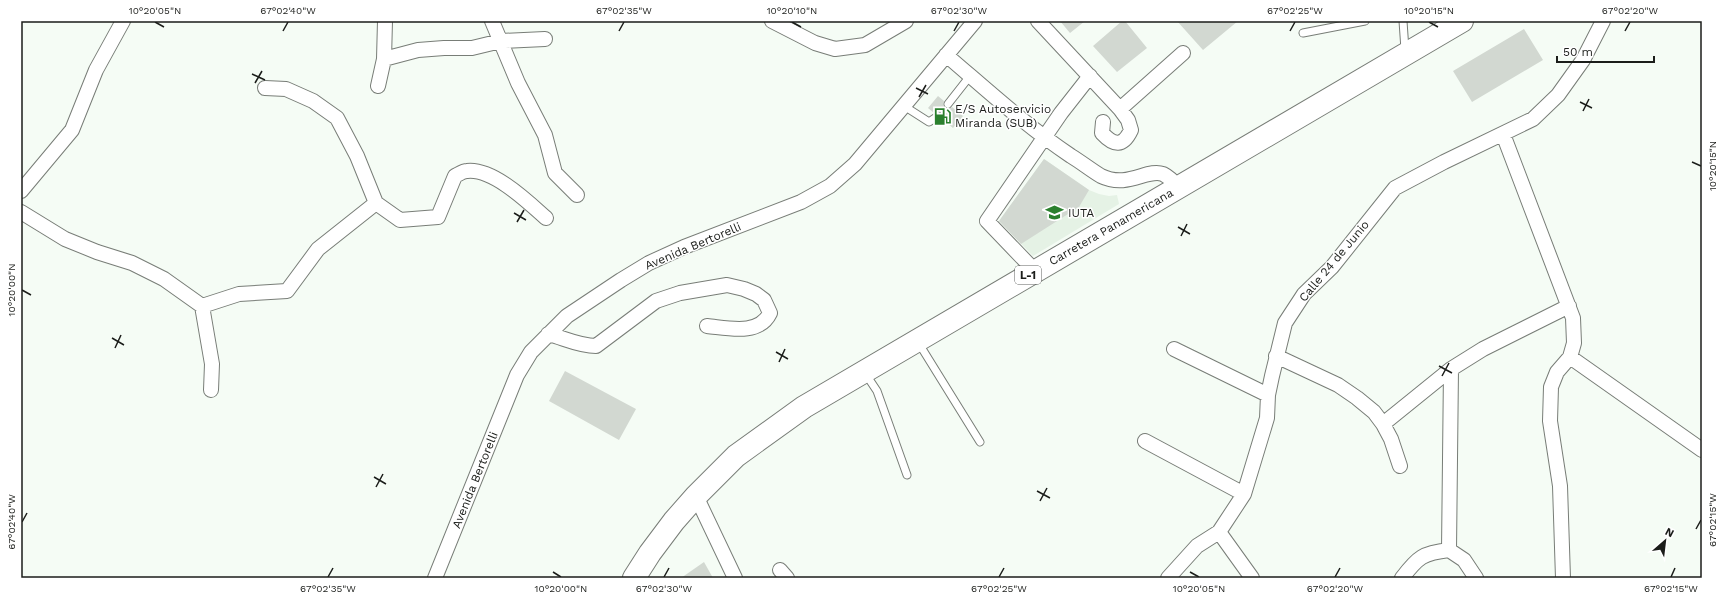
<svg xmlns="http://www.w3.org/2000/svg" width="1723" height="599" font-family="'Work Sans',sans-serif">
  <rect width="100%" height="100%" fill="#f5fcf5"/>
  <!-- built -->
  <path fill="#e5f2e5" d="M 1044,159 L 1089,190 L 1099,194 L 1109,196 L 1117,195 L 1119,204 L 1033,256 L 999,221 Z"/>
  <!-- building -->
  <path fill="#d2d8d1" d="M 1060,21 L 1085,21 L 1070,33 Z
    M 1122,21 L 1125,21 L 1147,48 L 1117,72 L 1093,46 Z
    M 1177,21 L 1238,21 L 1203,50 Z
    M 1524,29 L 1543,60 L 1472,102 L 1453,71 Z
    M 938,96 L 944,101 L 943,104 L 945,108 L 948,109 L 952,107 L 963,116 L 953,128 L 942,119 L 943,115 L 941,112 L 934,113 L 928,108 Z
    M 1044,159 L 1089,190 L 1079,207 L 1021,244 L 999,221 Z
    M 565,371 L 636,409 L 619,440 L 549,401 Z
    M 704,562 L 713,578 L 681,578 Z"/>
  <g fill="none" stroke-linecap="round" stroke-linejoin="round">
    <defs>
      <path id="service" d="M 1403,21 L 1405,50
        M 1303,33 L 1365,21
        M 948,104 L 970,76
        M 904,106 L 929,122 L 938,116
        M 918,342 L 980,442
        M 865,373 L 877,391 L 907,475"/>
      <path id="minor" d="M 492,21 L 518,83 L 545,135 L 555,173 L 577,195
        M 772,21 L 815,43 L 835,49 L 865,45 L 906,21
        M 1038,21 L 1120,109 L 1128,120 L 1131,130 C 1123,147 1114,146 1102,133 L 1103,122
        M 946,55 C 986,89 1026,126 1071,156 C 1081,162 1091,170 1101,176 C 1128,189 1147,168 1163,174 C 1169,177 1174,182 1179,188
        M 384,59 L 418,50 L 444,48 L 472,48 L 501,41 L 545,39
        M 378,86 L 384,59 L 385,21
        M 265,88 L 286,89 L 313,101 L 337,118 L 357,156 L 376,203 L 400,220 L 438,217 L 455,176 C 459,174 463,171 467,171 C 493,168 528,202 546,218
        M 1120,109 L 1183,53
        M 1503,134 L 1573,318 L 1574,343 L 1570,357 L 1557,372 L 1551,387 L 1550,421 L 1560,486 L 1563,578
        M 21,191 L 72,130 L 96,70 L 123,21
        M 21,212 L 65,239 L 97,252 L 132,263 L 164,279 L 202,306 L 212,364 L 211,390
        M 1035,271 L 987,221 L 1061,113 L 1090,76
        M 202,306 L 239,294 L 287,291 L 318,249 L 376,203
        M 548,334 C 564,338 579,346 596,346 L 656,301 L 680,293 L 727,285 L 744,289 L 756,294 L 764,300 L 770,313 C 759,336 728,328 707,326
        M 1174,349 L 1268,395
        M 1276,356 L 1338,385 L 1357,398 L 1374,412 L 1383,424 L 1391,439 L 1400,466
        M 1570,357 L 1702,450
        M 1383,424 L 1451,369 L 1483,349 L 1569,306
        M 1145,441 L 1244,494
        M 696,496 L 735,578
        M 1219,532 L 1252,578
        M 1449,550 L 1451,369
        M 780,570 L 787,578
        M 435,578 L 517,375 L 531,352 L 567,316 L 621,280 L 649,263 L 684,247 L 801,202 L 830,186 L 855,164 L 975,21
        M 1168,578 L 1197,546 L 1219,532 L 1244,494 L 1267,418 L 1268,395 L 1272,376 L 1285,323 L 1304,294 L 1332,267 L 1395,188 L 1444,162 L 1533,119 L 1558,95 L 1583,60 L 1603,21
        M 1402,578 C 1418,557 1423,553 1449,550 L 1464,560 L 1476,578"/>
      <path id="primary" d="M 634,578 L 650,553 L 674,521 L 696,496 L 736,456 L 804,407 L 1462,21"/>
    </defs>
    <!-- service casing -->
    <use href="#service" stroke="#787d77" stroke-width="9"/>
    <!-- minor casing -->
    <use href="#minor" stroke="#787d77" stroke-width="16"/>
    <!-- primary casing -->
    <use href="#primary" stroke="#787d77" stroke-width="24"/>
    <!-- service -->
    <use href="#service" stroke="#fff" stroke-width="7"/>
    <!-- minor -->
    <use href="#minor" stroke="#fff" stroke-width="14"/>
    <!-- primary -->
    <use href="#primary" stroke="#fff" stroke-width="22"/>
  </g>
  <!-- ticks -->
  <path fill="none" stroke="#1b1d1a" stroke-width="1.5" d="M 155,22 L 164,27M 792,22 L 801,27M 1429,22 L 1438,27M 283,31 L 288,22M 619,31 L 624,22M 954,31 L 959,22M 1290,31 L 1295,22M 1625,31 L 1630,22M 252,74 L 265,80M 255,83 L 262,71M 916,88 L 928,94M 919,97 L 926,85M 1580,102 L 1592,108M 1583,111 L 1589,99M 1692,162 L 1701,166M 514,213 L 526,220M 517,222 L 524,210M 1178,227 L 1190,234M 1181,236 L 1187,224M 22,290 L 31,295M 112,338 L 124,345M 115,348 L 121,335M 776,352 L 788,359M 779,362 L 785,349M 1439,366 L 1452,373M 1442,376 L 1449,363M 374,477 L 386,484M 376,487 L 383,474M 1037,491 L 1050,498M 1040,501 L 1047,488M 22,522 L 27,513M 1696,529 L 1701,520M 553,572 L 561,577M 1190,572 L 1199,577M 328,577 L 333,568M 664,577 L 669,568M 999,577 L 1004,568M 1335,577 L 1340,568M 1671,577 L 1675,568"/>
  <!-- icons -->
  <defs>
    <symbol id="fuel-bare" viewBox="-9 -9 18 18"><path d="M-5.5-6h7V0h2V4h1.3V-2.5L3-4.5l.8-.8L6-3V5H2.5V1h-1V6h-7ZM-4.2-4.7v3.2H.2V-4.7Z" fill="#2b802e" stroke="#fff" stroke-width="2.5" paint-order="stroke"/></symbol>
    <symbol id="university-bare" viewBox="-9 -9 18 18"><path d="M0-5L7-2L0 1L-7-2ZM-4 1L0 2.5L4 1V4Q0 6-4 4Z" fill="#2b802e" stroke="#fff" stroke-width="2.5" paint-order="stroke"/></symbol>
  </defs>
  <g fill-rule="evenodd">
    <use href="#fuel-bare" x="930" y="104" width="25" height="25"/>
    <use href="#university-bare" x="1042" y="200" width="25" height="25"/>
  </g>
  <g text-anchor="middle" stroke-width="3" stroke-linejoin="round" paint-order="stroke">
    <!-- shield labels -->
    <rect fill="#fff" stroke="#5f615f" stroke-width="1" x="1015" y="266" width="26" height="18" rx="3"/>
    <g font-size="11" font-weight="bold" fill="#1b1d1a">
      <text x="1028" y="279">L-1</text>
    </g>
    <!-- poi labels -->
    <g font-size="12" fill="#1b1d1a" stroke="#fff" text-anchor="start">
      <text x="955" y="113">E/S Autoservicio<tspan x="955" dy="14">Miranda (SUB)</tspan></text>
      <text x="1068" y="217">IUTA</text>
    </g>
    <!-- street labels -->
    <g font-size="12" fill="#1b1d1a" stroke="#fff">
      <text transform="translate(1111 227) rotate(-30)" y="4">Carretera Panamericana</text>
      <text transform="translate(693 246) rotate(-23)" y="4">Avenida Bertorelli</text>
      <text transform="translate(1334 261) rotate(-50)" y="4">Calle 24 de Junio</text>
      <text transform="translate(475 480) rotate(-68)" y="4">Avenida Bertorelli</text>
    </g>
  </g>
  <!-- border -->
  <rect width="1723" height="599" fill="none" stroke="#ffffff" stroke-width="44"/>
  <!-- north arrow -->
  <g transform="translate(1665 541) rotate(28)" stroke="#ffffff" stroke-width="3" paint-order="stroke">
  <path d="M0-3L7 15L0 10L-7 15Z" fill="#1b1d1a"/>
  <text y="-6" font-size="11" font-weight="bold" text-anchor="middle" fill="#1b1d1a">N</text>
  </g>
  <!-- scale -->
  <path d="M1557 56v6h97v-6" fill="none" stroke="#1b1d1a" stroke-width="2"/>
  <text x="1563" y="56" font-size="12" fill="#1b1d1a" stroke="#ffffff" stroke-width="3" paint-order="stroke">50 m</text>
  <rect x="22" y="22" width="1679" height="555" fill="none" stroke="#1b1d1a" stroke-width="1.5"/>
  <g font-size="10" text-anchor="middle" fill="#1b1d1a">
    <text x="155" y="14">10°20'05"N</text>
    <text x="288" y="14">67°02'40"W</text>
    <text x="624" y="14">67°02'35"W</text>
    <text x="792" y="14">10°20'10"N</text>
    <text x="959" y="14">67°02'30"W</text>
    <text x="1295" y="14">67°02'25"W</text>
    <text x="1429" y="14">10°20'15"N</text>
    <text x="1630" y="14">67°02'20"W</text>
    <text transform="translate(1712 166) rotate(-90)" y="4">10°20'15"N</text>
    <text transform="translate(11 290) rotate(-90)" y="4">10°20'00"N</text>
    <text transform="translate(1712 520) rotate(-90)" y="4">67°02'15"W</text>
    <text transform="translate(11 522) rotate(-90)" y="4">67°02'40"W</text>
    <text x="328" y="592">67°02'35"W</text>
    <text x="561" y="592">10°20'00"N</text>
    <text x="664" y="592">67°02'30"W</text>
    <text x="999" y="592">67°02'25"W</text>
    <text x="1199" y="592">10°20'05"N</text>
    <text x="1335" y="592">67°02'20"W</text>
    <text x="1671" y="592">67°02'15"W</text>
  </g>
</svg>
